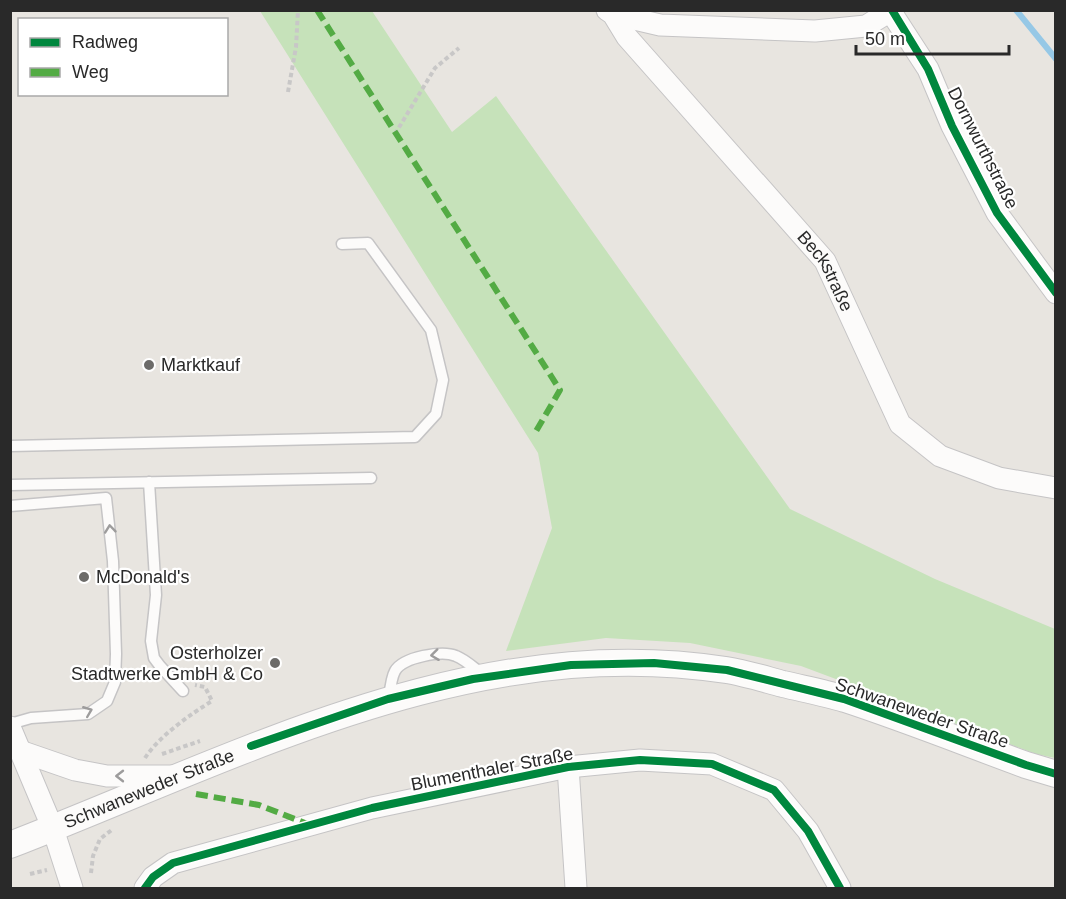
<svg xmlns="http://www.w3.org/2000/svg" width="1066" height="899" font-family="Arial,sans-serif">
  <rect width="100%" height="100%" fill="#e8e5e0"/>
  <!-- green -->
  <path fill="#c6e2ba" d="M 260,11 L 372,11 L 452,132 L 496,96 L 790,509 L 935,579 L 1055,629 L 1055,758 L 1036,754 L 801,666 L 690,643 L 606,638 L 506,651 L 552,528 L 538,453 Z"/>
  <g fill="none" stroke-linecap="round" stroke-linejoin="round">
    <!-- stream -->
    <path stroke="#96c8e6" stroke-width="6" d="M 1016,10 L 1056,59"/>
    <defs>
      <path id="service" d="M 10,446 L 415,437 L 436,414 L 443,380 L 431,330 L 368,243 L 342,244
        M 149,482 L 156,595 L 151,641 L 154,658 L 160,666 L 183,691
        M 10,485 L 371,478
        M 10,506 L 106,498 L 113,561 L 116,654 L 115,682 L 107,701 L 88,714 L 31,718 L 10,724
        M 389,699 C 390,691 391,678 395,671 C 403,657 442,650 456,656 C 466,660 475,669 484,675"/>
      <g id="minor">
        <path id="s1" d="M 607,10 L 613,14 L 627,37 L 825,261 L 900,424 L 940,456 L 999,478 L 1056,488"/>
        <path d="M 891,12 L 928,69 L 952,126 L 997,213 L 1056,293"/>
        <path d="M 613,14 L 660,25 L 815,31 L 866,26 L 892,10"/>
        <path d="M 10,727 L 53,829 L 72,888"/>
        <path d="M 20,751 L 75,770 L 107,776 L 172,776"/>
        <path d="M 568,767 L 576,888"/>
        <path d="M 145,888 L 153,877 L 173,863 L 372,808 L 568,767 L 640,760 L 712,764 L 774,790 L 808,831 L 840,888"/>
      </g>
      <g id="tertiary">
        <path id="s2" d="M 10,845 C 240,756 471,631 726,670 C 745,673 764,679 783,684 C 804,689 825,693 845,699 C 906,719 966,743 1026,765 L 1056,774"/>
      </g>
    </defs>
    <!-- service casing -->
    <use href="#service" stroke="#c5c4c5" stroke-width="13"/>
    <!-- minor casing -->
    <use href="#minor" stroke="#c5c4c5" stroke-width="23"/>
    <!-- tertiary casing -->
    <use href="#tertiary" stroke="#c5c4c5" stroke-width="28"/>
    <!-- path -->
    <path stroke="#c8c7c7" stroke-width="4" stroke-dasharray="4.5 3" stroke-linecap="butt" d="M 288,92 L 296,47 L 298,10
      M 395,134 L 435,68 L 459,48
      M 162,754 L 200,741
      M 145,758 C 159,736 191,714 212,701 L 205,687 L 195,685
      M 91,873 L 93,856 L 100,839 L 113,829
      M 30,874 L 47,870"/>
    <!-- service -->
    <use href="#service" stroke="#fcfbfa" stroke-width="10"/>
    <!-- minor -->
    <use href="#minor" stroke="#fcfbfa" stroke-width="21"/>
    <!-- tertiary -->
    <use href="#tertiary" stroke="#fcfbfa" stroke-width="26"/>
    <!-- quiet -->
    <path stroke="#53ab44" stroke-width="6" stroke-dasharray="12 6" stroke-linecap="butt" d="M 317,10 L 560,390 L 535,433
      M 196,794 L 259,805 L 310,825"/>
    <defs>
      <path id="cycleway" d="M 892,10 L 928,69 L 952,126 L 997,213 L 1056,293
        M 251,746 L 388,699 L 473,679 L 571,665 L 654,663 L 727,670 L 844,699 L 1026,765 L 1056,774
        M 145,888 L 153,877 L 173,863 L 372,808 L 568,767 L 640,760 L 712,764 L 774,790 L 808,831 L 840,888"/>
    </defs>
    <!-- cycleway casing -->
    <use href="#cycleway" stroke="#fff" stroke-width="11"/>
    <!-- cycleway -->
    <use href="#cycleway" stroke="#00873e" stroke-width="8"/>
  </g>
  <!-- one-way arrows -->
  <defs><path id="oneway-chevron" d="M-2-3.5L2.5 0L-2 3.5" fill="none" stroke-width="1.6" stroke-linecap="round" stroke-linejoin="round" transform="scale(1.5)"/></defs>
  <g stroke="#9d9c9c">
    <use href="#oneway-chevron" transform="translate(110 529) rotate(-96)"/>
    <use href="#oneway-chevron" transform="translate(435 655) rotate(173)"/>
    <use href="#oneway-chevron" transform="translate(88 711) rotate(-22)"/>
    <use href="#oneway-chevron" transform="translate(120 776) rotate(180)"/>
  </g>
  <!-- markers -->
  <g fill="#6c6b69" stroke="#fff" stroke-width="2">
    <circle cx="149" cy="365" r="6"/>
    <circle cx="84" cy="577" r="6"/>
    <circle cx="275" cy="663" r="6"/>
  </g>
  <g text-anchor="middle" stroke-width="4.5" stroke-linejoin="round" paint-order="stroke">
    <!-- street labels -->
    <g font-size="18" fill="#292929" stroke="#fff">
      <text transform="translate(983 148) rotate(63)" y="6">Dornwurthstraße</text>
      <text dy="6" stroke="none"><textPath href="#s1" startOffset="342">Beckstraße</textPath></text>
      <text transform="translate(922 713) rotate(19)" y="6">Schwaneweder Straße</text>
      <text transform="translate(492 769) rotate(-11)" y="6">Blumenthaler Straße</text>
      <text dy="6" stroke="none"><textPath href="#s2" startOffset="150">Schwaneweder Straße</textPath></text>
    </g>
    <!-- poi labels -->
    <g font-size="18" fill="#292929" stroke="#fff" text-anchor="start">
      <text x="161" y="371">Marktkauf</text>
      <text x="96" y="583">McDonald's</text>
      <text x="263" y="659" text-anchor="end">Osterholzer<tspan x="263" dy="21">Stadtwerke GmbH &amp; Co</tspan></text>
    </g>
  </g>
  <!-- border -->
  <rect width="1066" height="899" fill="none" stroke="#292929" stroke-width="24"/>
  <!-- legend -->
  <rect x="18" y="18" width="210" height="78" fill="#ffffff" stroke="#a9a9a9" stroke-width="1.5"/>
  <rect x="30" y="38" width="30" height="9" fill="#00873e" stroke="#a9a9a9" stroke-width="1.5"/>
  <text x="72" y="48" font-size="18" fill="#292929">Radweg</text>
  <rect x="30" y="68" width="30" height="9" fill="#53ab44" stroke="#a9a9a9" stroke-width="1.5"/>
  <text x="72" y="78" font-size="18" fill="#292929">Weg</text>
  <!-- scale -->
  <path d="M856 45v9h153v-9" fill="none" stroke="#292929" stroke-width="3"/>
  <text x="865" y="45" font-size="18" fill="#292929" stroke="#ffffff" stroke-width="4.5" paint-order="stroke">50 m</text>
</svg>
